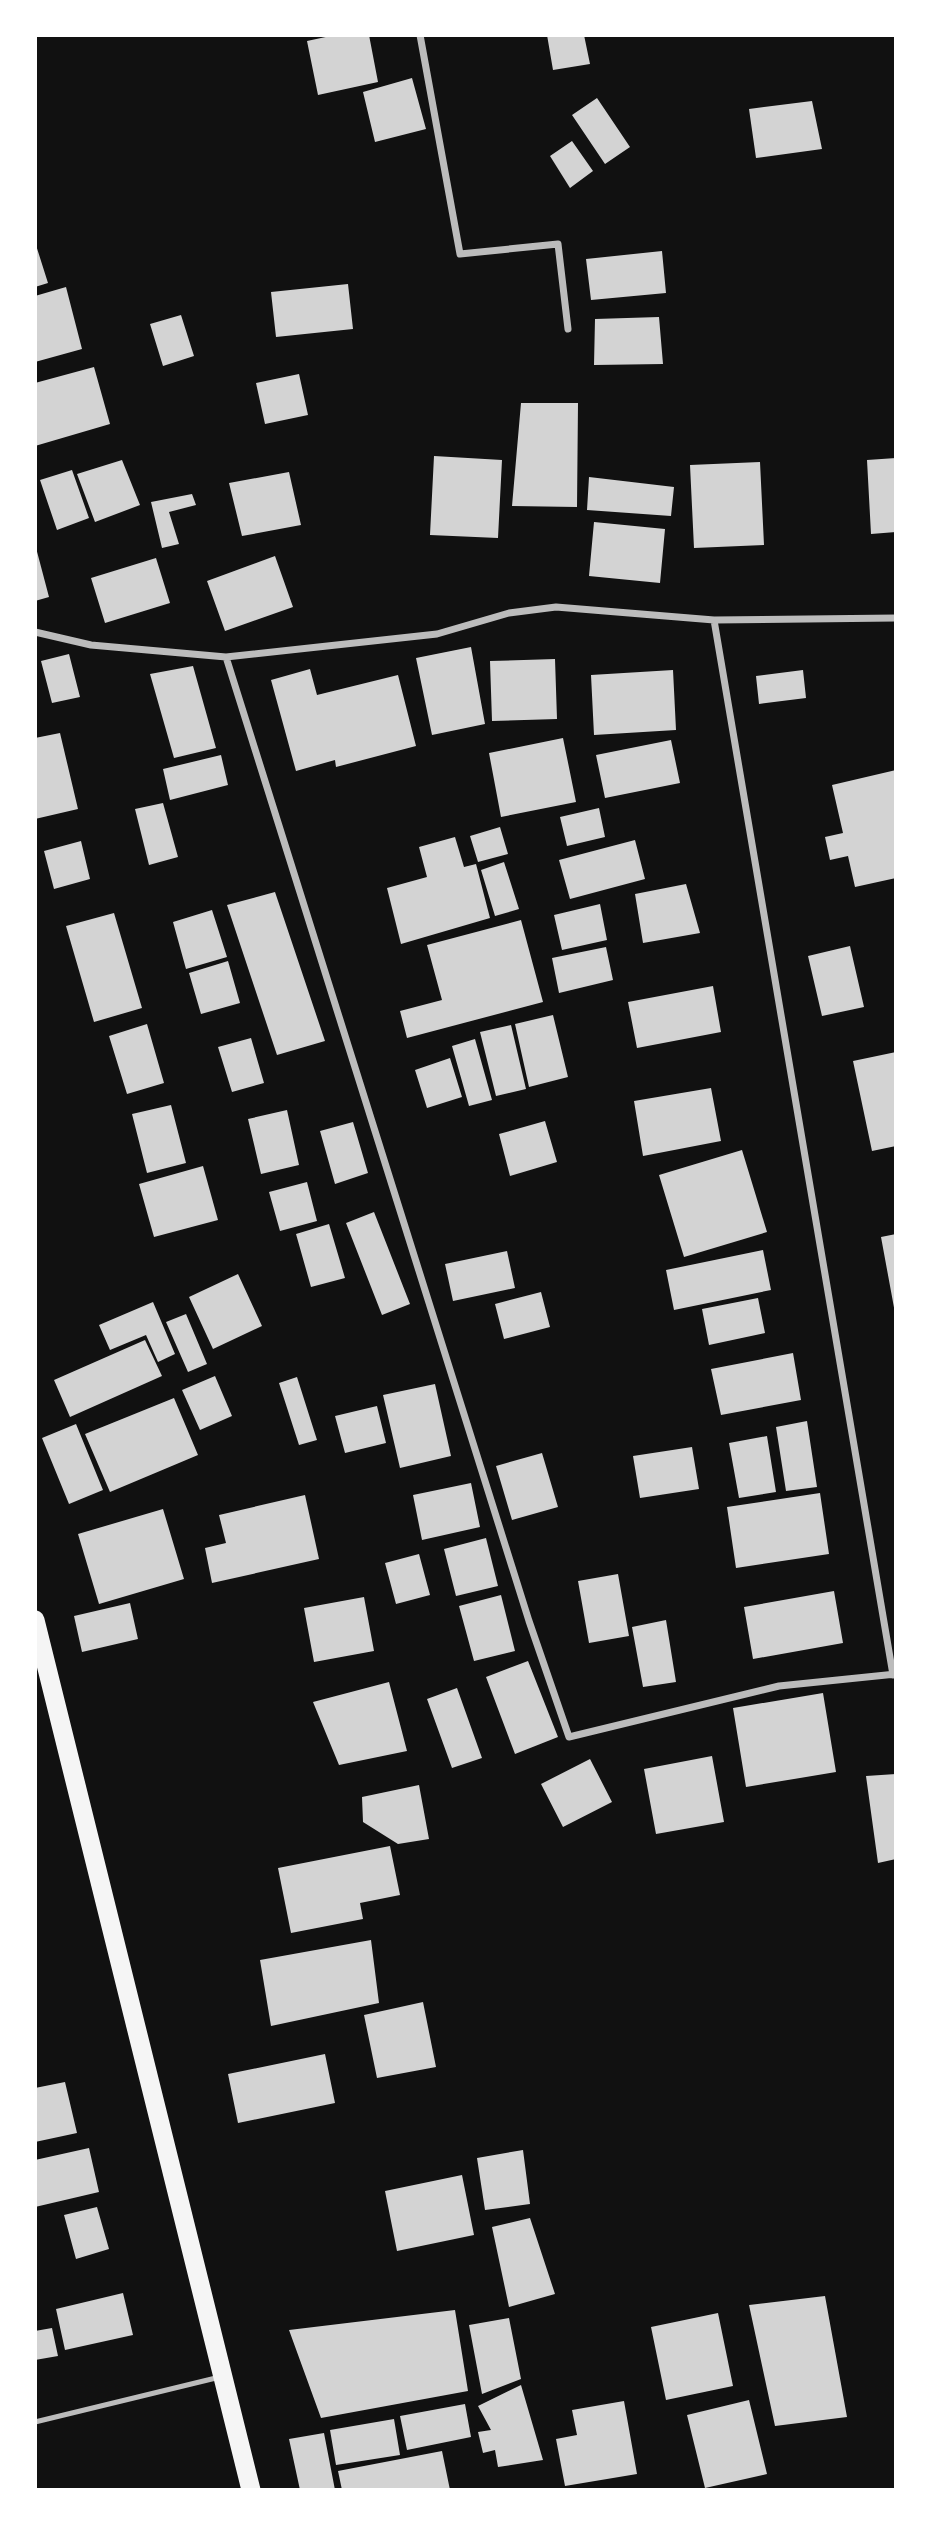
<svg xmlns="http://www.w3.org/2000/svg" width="931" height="2525" font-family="Mulish,sans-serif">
  <rect width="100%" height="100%" fill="#111"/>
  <!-- building -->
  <path fill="#d3d3d3" d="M 335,35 L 369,35 L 378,82 L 318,95 L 307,41 Z
    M 547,35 L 584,35 L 590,64 L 553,70 Z
    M 412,78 L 426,129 L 375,142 L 363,92 Z
    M 597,98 L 630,147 L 605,164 L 572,115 Z
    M 812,101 L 822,149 L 756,158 L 749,109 Z
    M 572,141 L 593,171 L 570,188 L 550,156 Z
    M 35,242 L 48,283 L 35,287 Z
    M 662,251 L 666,293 L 591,300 L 586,259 Z
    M 348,284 L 353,329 L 276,337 L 271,292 Z
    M 66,287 L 82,349 L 35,362 L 35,296 Z
    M 181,315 L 194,356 L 163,366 L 150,324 Z
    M 659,317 L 663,364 L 594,365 L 595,319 Z
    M 94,367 L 110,424 L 35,446 L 35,383 Z
    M 299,374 L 308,415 L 265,424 L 256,383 Z
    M 521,403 L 578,403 L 577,507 L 512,506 Z
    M 434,456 L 502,460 L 498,538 L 430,535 Z
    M 896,458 L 896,532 L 871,534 L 867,460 Z
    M 122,460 L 140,505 L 95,522 L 77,474 Z
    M 760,462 L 764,545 L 694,548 L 690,465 Z
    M 72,470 L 89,518 L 57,530 L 40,480 Z
    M 289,472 L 301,525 L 242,536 L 229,483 Z
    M 589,477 L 674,487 L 671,516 L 587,510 Z
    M 192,494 L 196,505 L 169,512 L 179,544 L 162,548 L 151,502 Z
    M 594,522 L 665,529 L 660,583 L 589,576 Z
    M 35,544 L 49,597 L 35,601 Z
    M 275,556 L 293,607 L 225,631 L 207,581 Z
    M 156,558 L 170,603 L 105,623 L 91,578 Z
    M 471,647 L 485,724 L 432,735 L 416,658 Z
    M 69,654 L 80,697 L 52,703 L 41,661 Z
    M 555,659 L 557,719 L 492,721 L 490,661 Z
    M 193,666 L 216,748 L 174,758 L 150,674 Z
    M 310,669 L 317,695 L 398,675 L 416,746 L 336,767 L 335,760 L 296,771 L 271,680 Z
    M 673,670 L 676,730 L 594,735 L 591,675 Z
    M 803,670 L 806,698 L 759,704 L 756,676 Z
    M 60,733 L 78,809 L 35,819 L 35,738 Z
    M 563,738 L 576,802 L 501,817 L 489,753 Z
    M 671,740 L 680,783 L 605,798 L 596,755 Z
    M 221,755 L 228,785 L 170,800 L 163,769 Z
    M 896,770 L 896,878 L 855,887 L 848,856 L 830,860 L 825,837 L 843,833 L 832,785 Z
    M 163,803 L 178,857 L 149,865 L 135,809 Z
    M 599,808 L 605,837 L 567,846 L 560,817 Z
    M 500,827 L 508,854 L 478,862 L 470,836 Z
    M 455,837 L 464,867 L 476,864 L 490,918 L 401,944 L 387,888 L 427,877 L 419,847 Z
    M 635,840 L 645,879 L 570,899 L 559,860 Z
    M 81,841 L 90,879 L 54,889 L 44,851 Z
    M 504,862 L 519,909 L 495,916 L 481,870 Z
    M 686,884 L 700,933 L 643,943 L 635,894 Z
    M 275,892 L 325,1041 L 277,1055 L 227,905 Z
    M 600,904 L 607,940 L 562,950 L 554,915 Z
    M 212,910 L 227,957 L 186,969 L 173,922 Z
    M 114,913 L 142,1008 L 94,1022 L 66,926 Z
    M 521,920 L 543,1002 L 407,1038 L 400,1011 L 442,1000 L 427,945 Z
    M 850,946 L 864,1007 L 822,1016 L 808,956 Z
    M 606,947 L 613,980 L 559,993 L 552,958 Z
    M 228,961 L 240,1003 L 201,1014 L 189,973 Z
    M 713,986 L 721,1032 L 637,1048 L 628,1002 Z
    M 553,1015 L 568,1077 L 529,1087 L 515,1024 Z
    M 147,1024 L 164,1083 L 127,1094 L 109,1036 Z
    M 511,1025 L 526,1089 L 496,1096 L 480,1032 Z
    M 251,1038 L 264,1083 L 232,1092 L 218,1047 Z
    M 475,1039 L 492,1100 L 469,1106 L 452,1046 Z
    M 896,1052 L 896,1146 L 872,1151 L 853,1061 Z
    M 450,1058 L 462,1097 L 427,1108 L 415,1070 Z
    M 711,1088 L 721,1141 L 643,1156 L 634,1101 Z
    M 171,1105 L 186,1163 L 147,1173 L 132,1114 Z
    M 287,1110 L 299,1165 L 261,1174 L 248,1119 Z
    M 545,1121 L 557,1162 L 510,1176 L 499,1134 Z
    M 353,1122 L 368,1173 L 335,1184 L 320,1131 Z
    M 742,1150 L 767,1232 L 684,1257 L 659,1175 Z
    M 203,1166 L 218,1220 L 154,1237 L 139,1184 Z
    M 307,1182 L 317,1221 L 280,1231 L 269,1192 Z
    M 374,1212 L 410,1304 L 382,1315 L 346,1223 Z
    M 329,1224 L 345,1278 L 311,1287 L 296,1234 Z
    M 896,1234 L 896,1313 L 895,1313 L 881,1237 Z
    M 763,1250 L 771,1290 L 674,1310 L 666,1270 Z
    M 507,1251 L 515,1288 L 453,1301 L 445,1264 Z
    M 238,1274 L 262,1326 L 213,1349 L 189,1297 Z
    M 541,1292 L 550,1327 L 504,1339 L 495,1304 Z
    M 758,1298 L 765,1333 L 709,1345 L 702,1309 Z
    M 153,1302 L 175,1354 L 158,1362 L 146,1335 L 110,1350 L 99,1325 Z
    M 186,1314 L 207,1364 L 188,1372 L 166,1322 Z
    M 145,1340 L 162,1376 L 70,1417 L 54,1380 Z
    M 793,1353 L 801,1400 L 721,1415 L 711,1369 Z
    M 215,1376 L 232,1416 L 200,1430 L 182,1390 Z
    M 297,1377 L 317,1440 L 299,1445 L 279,1383 Z
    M 435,1384 L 451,1456 L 400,1468 L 383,1395 Z
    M 174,1398 L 198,1455 L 110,1492 L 85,1434 Z
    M 377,1406 L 386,1443 L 345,1453 L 335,1416 Z
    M 807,1421 L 817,1487 L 786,1491 L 776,1427 Z
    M 76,1424 L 103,1490 L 69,1504 L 42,1438 Z
    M 767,1436 L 776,1492 L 739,1498 L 729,1443 Z
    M 692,1447 L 699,1489 L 640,1498 L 633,1456 Z
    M 542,1453 L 558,1507 L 512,1520 L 496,1466 Z
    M 471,1483 L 480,1527 L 422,1540 L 413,1495 Z
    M 820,1493 L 829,1554 L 736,1568 L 727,1507 Z
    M 305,1495 L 319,1559 L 212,1583 L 205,1548 L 226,1543 L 219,1515 Z
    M 163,1509 L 184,1579 L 99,1604 L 78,1534 Z
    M 486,1538 L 498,1586 L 456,1596 L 444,1549 Z
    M 419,1554 L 430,1595 L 396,1604 L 385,1563 Z
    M 618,1574 L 629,1636 L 589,1643 L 578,1581 Z
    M 834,1591 L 843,1643 L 753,1659 L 744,1607 Z
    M 501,1595 L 515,1651 L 474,1661 L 459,1606 Z
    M 364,1597 L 374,1651 L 314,1662 L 304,1608 Z
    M 130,1603 L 138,1639 L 82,1652 L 74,1616 Z
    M 666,1620 L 676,1682 L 643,1687 L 632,1627 Z
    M 528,1661 L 558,1737 L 515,1754 L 486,1677 Z
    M 389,1682 L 407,1751 L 339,1765 L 313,1702 Z
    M 457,1688 L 482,1758 L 452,1768 L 427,1699 Z
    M 823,1693 L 836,1772 L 746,1787 L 733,1708 Z
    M 712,1756 L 724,1822 L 656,1834 L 644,1769 Z
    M 590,1759 L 612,1802 L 563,1827 L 541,1784 Z
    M 896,1774 L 896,1859 L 878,1863 L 866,1776 Z
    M 419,1785 L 429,1839 L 398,1844 L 363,1822 L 362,1797 Z
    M 390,1846 L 400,1895 L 360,1903 L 363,1919 L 291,1933 L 278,1868 Z
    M 371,1940 L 379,2003 L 271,2026 L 260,1960 Z
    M 423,2002 L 436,2067 L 377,2078 L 364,2015 Z
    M 325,2054 L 335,2103 L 238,2123 L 228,2074 Z
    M 65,2082 L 77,2133 L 35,2142 L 35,2088 Z
    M 89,2148 L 99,2192 L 35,2207 L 35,2160 Z
    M 523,2150 L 530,2204 L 485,2210 L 477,2158 Z
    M 462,2175 L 474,2235 L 397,2251 L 385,2191 Z
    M 97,2207 L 109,2249 L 76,2259 L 64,2215 Z
    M 530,2218 L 555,2294 L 509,2307 L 492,2227 Z
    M 123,2293 L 133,2335 L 65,2350 L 56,2309 Z
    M 825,2296 L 847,2417 L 775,2426 L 749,2305 Z
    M 455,2310 L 468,2391 L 321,2418 L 289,2330 Z
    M 718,2313 L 733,2386 L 666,2400 L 651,2327 Z
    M 509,2318 L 521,2379 L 482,2394 L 469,2325 Z
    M 52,2328 L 58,2356 L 35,2360 L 35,2331 Z
    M 521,2385 L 543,2460 L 498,2467 L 495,2450 L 483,2453 L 478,2432 L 491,2430 L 478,2406 Z
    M 749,2400 L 767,2474 L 705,2488 L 687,2415 Z
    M 624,2401 L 637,2474 L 565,2486 L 556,2439 L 577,2435 L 572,2410 Z
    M 465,2404 L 471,2437 L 407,2450 L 400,2416 Z
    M 394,2419 L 400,2455 L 336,2465 L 330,2430 Z
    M 324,2433 L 335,2490 L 300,2490 L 289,2439 Z
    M 442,2451 L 450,2490 L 342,2490 L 338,2471 Z"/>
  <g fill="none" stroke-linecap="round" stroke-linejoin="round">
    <!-- service -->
    <path stroke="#bcbcbc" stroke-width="5" d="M 35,2422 L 220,2377"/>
    <!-- minor -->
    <path stroke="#bcbcbc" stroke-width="7" d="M 420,35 L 460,254 L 558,244 L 568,329
      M 714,620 L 893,1675
      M 35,632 L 91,645 L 226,657 L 437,634 L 509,613 L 556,607 L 714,620 L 896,618
      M 226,657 L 529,1621 L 569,1737 L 779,1686 L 896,1674"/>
    <!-- trunk -->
    <path stroke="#f5f5f5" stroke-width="19" d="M 35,1620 L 251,2490"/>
  </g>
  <!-- border -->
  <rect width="931" height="2525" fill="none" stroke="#ffffff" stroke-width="74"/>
</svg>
